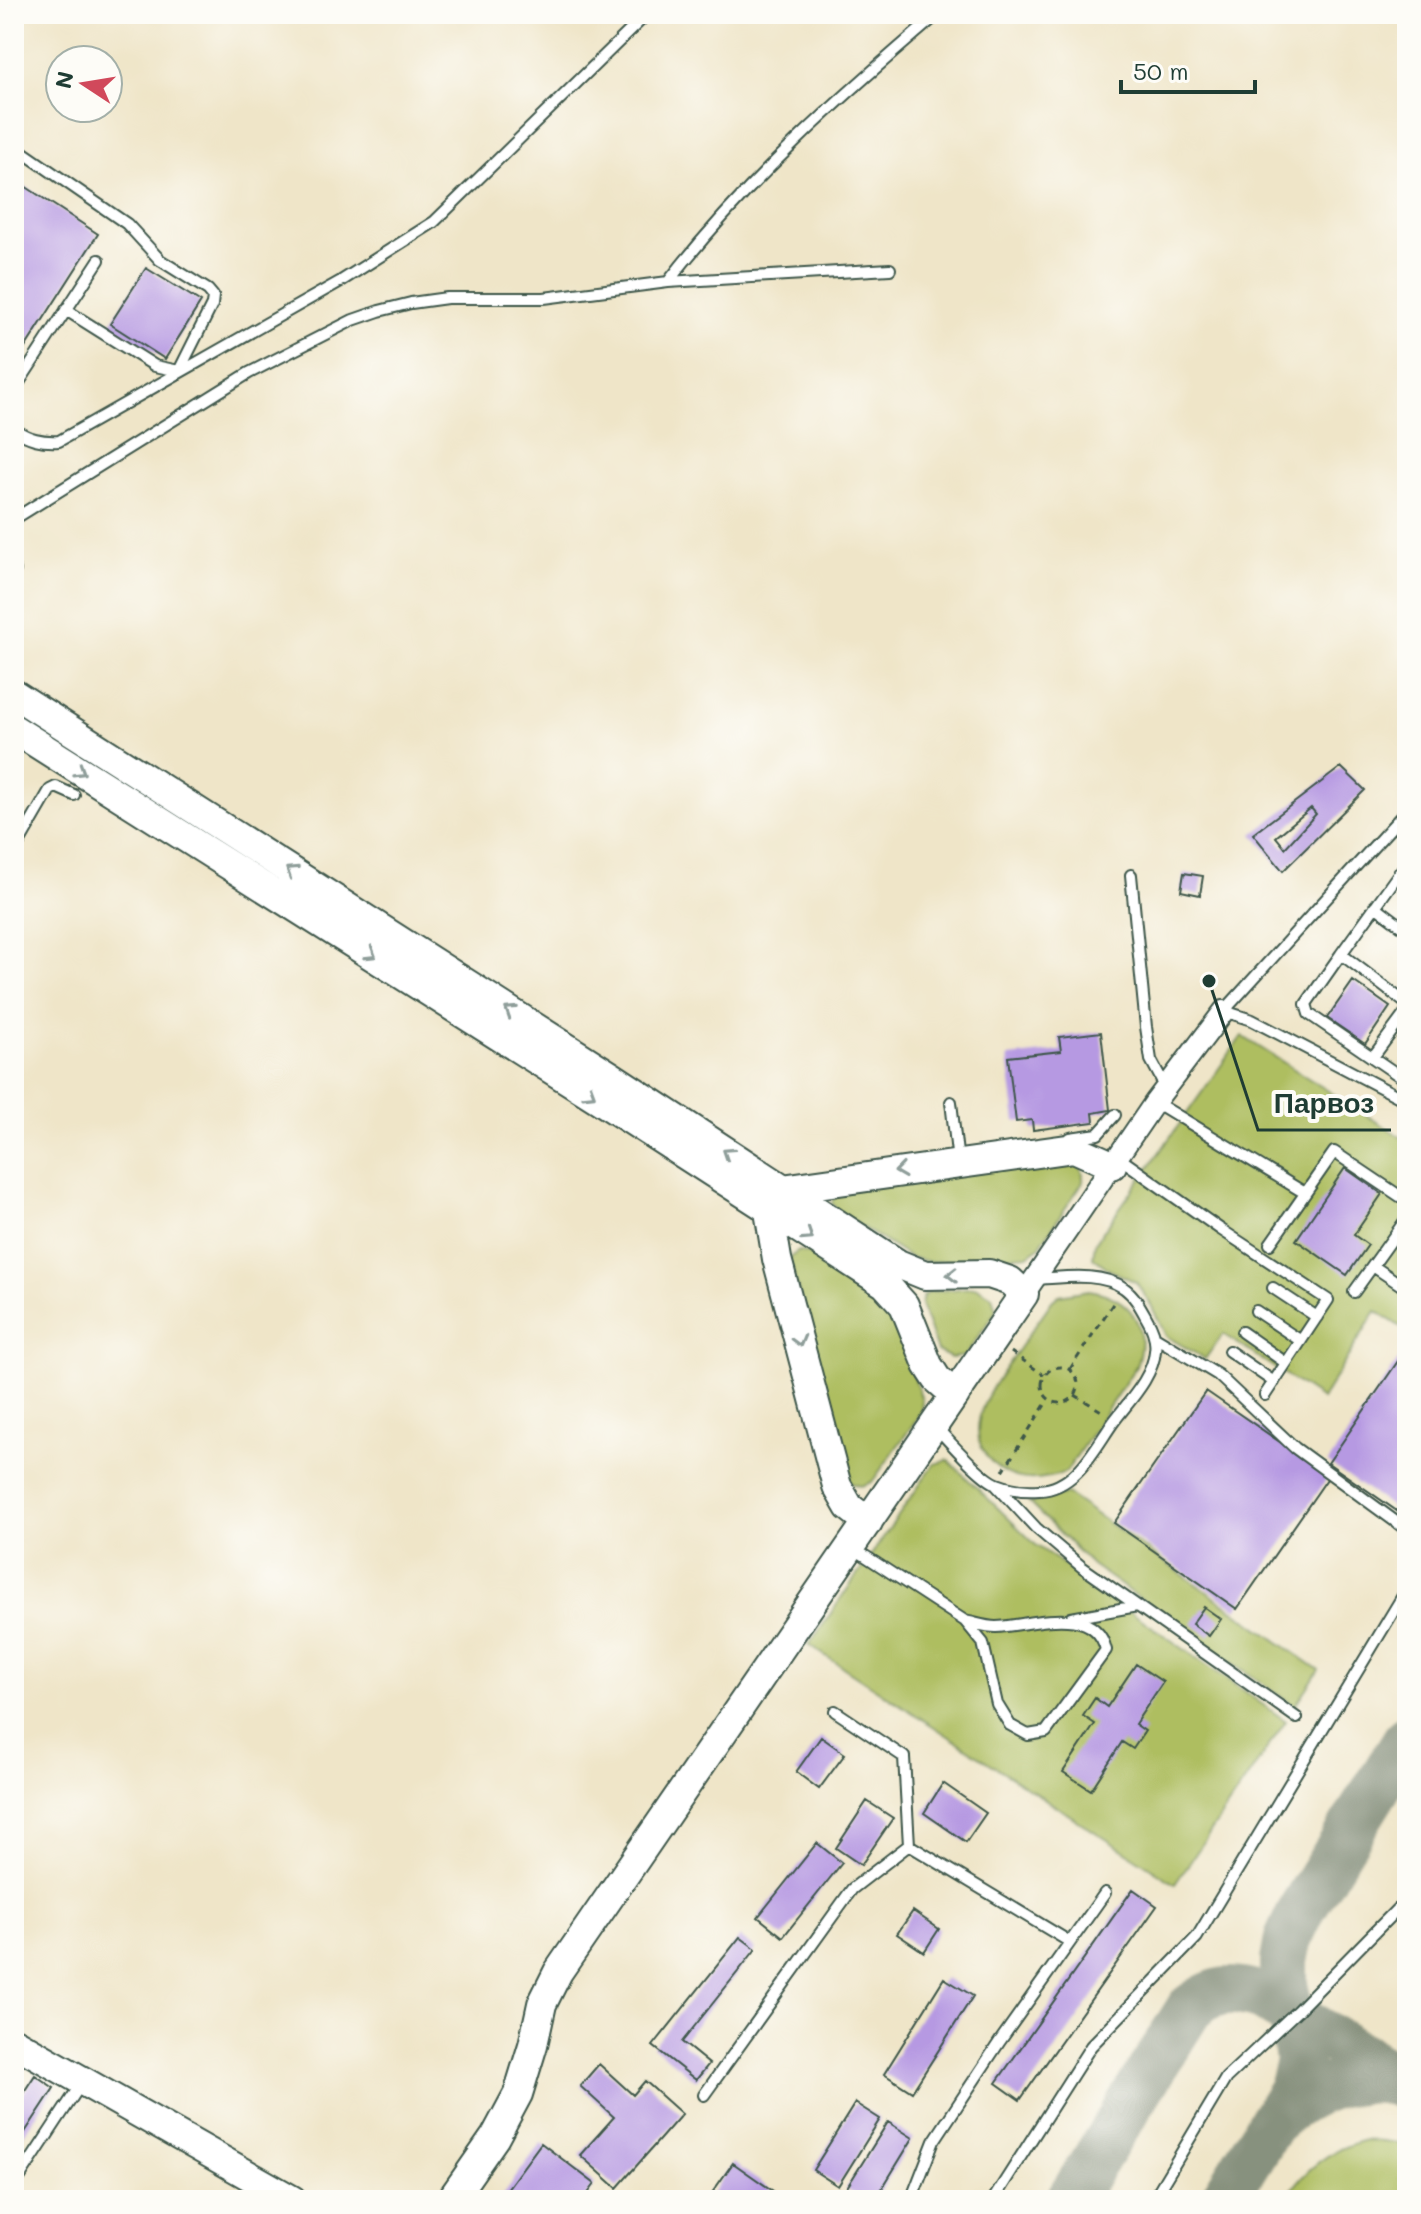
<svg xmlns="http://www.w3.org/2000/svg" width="1421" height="2214" font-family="Mali,sans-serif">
  <rect width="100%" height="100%" fill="#fdfcf7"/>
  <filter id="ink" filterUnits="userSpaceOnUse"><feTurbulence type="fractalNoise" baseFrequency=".0125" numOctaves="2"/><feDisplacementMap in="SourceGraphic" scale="16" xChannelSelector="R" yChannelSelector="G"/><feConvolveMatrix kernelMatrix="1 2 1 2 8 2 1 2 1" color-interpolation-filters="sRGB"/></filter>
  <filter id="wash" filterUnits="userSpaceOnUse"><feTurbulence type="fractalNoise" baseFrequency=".006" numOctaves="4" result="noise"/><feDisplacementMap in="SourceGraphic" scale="32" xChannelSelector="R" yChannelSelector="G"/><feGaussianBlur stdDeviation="1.8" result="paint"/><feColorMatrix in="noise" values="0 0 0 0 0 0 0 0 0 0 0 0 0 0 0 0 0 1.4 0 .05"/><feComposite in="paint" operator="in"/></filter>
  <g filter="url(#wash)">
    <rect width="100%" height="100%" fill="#efe5c8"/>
    <!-- green -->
    <path fill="#aebe61" stroke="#667e4a" stroke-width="2" d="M 1242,1036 L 1407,1141 L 1407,1331 L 1376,1311 L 1322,1399 L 1223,1334 L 1205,1359 L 1166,1336 L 1151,1305 L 1136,1282 L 1110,1270 L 1093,1257 L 1095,1243 Z
      M 1064,1159 C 1078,1163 1084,1166 1083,1182 L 1039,1247 L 1028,1255 L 930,1262 L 909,1257 L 840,1213 L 832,1203 L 835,1192 Z
      M 799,1251 L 811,1254 L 879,1300 L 892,1312 L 922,1400 L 921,1413 L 872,1482 L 861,1486 L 850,1483 L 789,1258 Z
      M 977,1287 L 992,1296 L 996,1311 L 965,1356 L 951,1358 L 937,1351 L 921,1305 L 923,1296 L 929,1292 Z
      M 1089,1290 C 1131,1297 1150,1325 1136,1366 L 1066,1472 C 1045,1480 1021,1484 1001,1470 C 954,1436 990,1390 1013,1357 C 1026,1338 1039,1320 1052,1301 L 1059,1295 Z
      M 948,1460 L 1036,1545 L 1286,1721 L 1175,1884 L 809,1645 L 934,1464 Z
      M 1067,1494 L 1319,1670 L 1295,1706 L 1092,1565 L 1029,1503 Z
      M 1365,2140 L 1384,2141 L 1407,2145 L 1407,2200 L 1285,2200 C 1304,2169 1330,2149 1365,2140 Z"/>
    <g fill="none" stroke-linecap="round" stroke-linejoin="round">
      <!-- taxiway -->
      <path stroke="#87917e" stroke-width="48" d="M 1272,2122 C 1307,2090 1359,2068 1406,2086
        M 1070,2200 L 1190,2008 C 1216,1988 1231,1987 1262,1997 L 1407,2084
        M 1223,2200 L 1292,2089 L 1299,2062 L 1296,2038 L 1284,1985 L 1284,1961 L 1288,1939 L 1303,1907 L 1407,1739"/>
    </g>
    <g id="blocks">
      <!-- building -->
      <path fill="#b699e2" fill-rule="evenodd" d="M 14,179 L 98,234 L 14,365 Z
        M 146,268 L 201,302 L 165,359 L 110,324 Z
        M 1341,767 L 1365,790 L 1283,871 L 1253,834 ZM 1311,808 L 1316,814 L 1285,848 L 1276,837 Z
        M 1184,873 L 1203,876 L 1200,895 L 1181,891 Z
        M 1353,981 L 1390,1007 L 1365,1044 L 1327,1018 Z
        M 1101,1032 L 1110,1110 L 1093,1113 L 1094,1122 L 1033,1130 L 1032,1120 L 1016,1122 L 1008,1057 L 1061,1051 L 1059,1037 Z
        M 1345,1168 L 1382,1194 L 1354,1235 L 1368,1245 L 1347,1275 L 1296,1240 Z
        M 1407,1348 L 1407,1518 L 1328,1463 Z
        M 1206,1391 L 1329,1476 L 1237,1609 L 1114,1523 Z
        M 1204,1607 L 1221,1619 L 1209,1636 L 1192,1624 Z
        M 1136,1664 L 1163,1682 L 1135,1724 L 1145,1731 L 1133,1749 L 1122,1742 L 1091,1790 L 1063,1772 L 1095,1724 L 1083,1716 L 1095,1698 L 1107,1707 Z
        M 821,1737 L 845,1754 L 819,1789 L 796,1772 Z
        M 943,1783 L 986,1813 L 966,1842 L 924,1813 Z
        M 867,1801 L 893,1818 L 861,1865 L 836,1848 Z
        M 817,1843 L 842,1863 L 783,1937 L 758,1917 Z
        M 1133,1889 L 1157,1906 L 1020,2100 L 996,2083 Z
        M 913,1911 L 939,1929 L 924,1952 L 897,1934 Z
        M 740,1937 L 756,1949 L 682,2042 L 709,2064 L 696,2080 L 653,2046 Z
        M 944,1978 L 973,1996 L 912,2092 L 884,2074 Z
        M 599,2064 L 633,2095 L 645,2081 L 682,2114 L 617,2188 L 580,2155 L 614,2117 L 580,2086 Z
        M 35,2075 L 54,2088 L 14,2149 L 14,2103 L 16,2104 Z
        M 855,2103 L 880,2119 L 838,2186 L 813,2170 Z
        M 888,2122 L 913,2138 L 875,2200 L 864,2200 L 846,2189 Z
        M 541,2143 L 595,2184 L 583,2200 L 499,2200 Z
        M 733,2163 L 786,2200 L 707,2200 Z"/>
    </g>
  </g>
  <g filter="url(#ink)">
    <use href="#blocks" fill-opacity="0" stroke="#3e564a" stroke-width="2"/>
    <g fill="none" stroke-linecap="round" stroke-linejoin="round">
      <defs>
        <path id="lane" d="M 14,146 L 127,224 L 160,260 L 208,290 L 213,296 L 212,305 L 179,371 L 155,366 L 66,310
          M 668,282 C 746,181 842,96 938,14
          M 14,390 L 99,260
          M 14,429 C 29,439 41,442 59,441 L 341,281 L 434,222 L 647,14
          M 14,519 L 249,373 L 353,320 L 379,311 L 411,303 L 447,298 L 544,298 L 668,282 L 890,269
          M 14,571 L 15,570
          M 1407,810 L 1224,1011 L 1252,1020 L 1407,1101
          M 14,852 L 50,790 L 56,787 L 74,795
          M 1407,869 L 1400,872 L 1341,954 L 1407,1004
          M 1131,875 L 1146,1027 L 1151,1060 L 1166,1088
          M 1375,906 L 1407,930
          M 1341,954 L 1306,1004 L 1309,1014 L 1407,1081
          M 1373,1057 L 1407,1011
          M 951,1102 L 958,1162
          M 1155,1102 L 1305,1193
          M 1070,1138 L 1098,1134 L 1115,1115
          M 1118,1157 L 1220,1229 L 1328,1300 L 1265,1395
          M 1270,1244 L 1334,1152 L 1407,1201
          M 1373,1266 L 1407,1289
          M 1273,1288 L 1317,1317
          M 1354,1292 L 1407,1218
          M 1256,1311 L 1301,1341
          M 1242,1332 L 1286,1363
          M 1155,1337 L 1218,1375 L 1295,1448 L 1407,1530
          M 1229,1351 L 1274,1382
          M 935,1426 C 948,1440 981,1478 997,1484 C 1010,1489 1026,1491 1039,1490 C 1075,1489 1094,1450 1112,1424 C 1127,1403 1153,1378 1155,1351 C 1157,1339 1152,1327 1146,1317 C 1140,1306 1134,1295 1124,1288 C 1100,1271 1062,1278 1035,1279
          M 996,1485 L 1036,1528 L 1082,1567 L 1297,1718
          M 853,1548 L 965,1621 L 983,1643 L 997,1704 L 1010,1725 L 1028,1735 L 1046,1732 L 1106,1650 C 1095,1601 1029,1626 996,1627 C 986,1627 975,1623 965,1621
          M 1071,1618 L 1137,1606
          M 835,1711 L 904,1757 L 909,1845
          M 704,2095 L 852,1889 L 909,1845 L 1070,1942
          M 14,2186 L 81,2084
          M 911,2200 L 934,2141 L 1000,2041 L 1105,1893
          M 993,2200 L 1091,2046 L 1197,1937 L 1407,1589
          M 1153,2200 L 1226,2078 L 1297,2011 L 1407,1899"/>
        <path id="street" d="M 1024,1294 L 1155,1102 L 1224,1011"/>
        <path id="secondary" d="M 14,694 L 614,1078 L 898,1264 L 925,1275 L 989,1274 L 1010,1281 L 1024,1294 L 558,1972 L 542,2004 L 533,2045 L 518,2094 L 495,2137 L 451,2200
          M 14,729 L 600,1100 L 885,1284 L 904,1305 L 928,1365 L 937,1379 L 955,1395
          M 782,1189 L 1074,1148 L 1112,1165
          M 769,1211 L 777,1259 L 837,1486 L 849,1507 L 868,1522
          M 14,2042 L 292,2200"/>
      </defs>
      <!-- lane casing -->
      <use href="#lane" stroke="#3e564a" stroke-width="14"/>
      <!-- street casing -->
      <use href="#street" stroke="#3e564a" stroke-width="24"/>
      <!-- secondary casing -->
      <use href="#secondary" stroke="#3e564a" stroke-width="32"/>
      <!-- path -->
      <path stroke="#3e564a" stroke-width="3" stroke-dasharray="6 6" stroke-linecap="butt" d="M 1011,1352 L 1044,1375
        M1042 1385a18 18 0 1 1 36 0a18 18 0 1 1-36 0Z
        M 1070,1369 L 1116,1299
        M 1075,1395 L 1103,1412
        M 1003,1471 L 1048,1400"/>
      <!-- lane -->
      <use href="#lane" stroke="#fff" stroke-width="10"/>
      <!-- street -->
      <use href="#street" stroke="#fff" stroke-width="20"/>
      <!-- secondary -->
      <use href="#secondary" stroke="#fff" stroke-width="28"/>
    </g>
    <!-- one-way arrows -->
    <defs><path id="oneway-chevron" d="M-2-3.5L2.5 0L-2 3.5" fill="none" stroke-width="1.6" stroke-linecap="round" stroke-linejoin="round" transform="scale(2)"/></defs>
    <g stroke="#8f9e9a">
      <use href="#oneway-chevron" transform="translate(80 771) rotate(32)"/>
      <use href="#oneway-chevron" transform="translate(291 871) rotate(-147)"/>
      <use href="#oneway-chevron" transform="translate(371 954) rotate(32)"/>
      <use href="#oneway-chevron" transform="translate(510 1011) rotate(-147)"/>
      <use href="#oneway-chevron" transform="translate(590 1093) rotate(32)"/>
      <use href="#oneway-chevron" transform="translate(728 1153) rotate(-147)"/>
      <use href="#oneway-chevron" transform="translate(900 1171) rotate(172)"/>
      <use href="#oneway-chevron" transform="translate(808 1236) rotate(33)"/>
      <use href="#oneway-chevron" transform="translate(952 1275) rotate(179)"/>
      <use href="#oneway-chevron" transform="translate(799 1341) rotate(75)"/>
    </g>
  </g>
  <!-- callouts -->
  <path fill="none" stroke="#1f3d34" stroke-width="3" d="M1209 981L1258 1130H1391"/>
  <circle fill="#1f3d34" stroke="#fdfcf7" stroke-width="3" cx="1209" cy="981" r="8"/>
  <g font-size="28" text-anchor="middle" font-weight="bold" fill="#1f3d34" stroke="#fdfcf7" stroke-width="8" stroke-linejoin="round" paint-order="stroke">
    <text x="1324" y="1113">Парвоз</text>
  </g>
  <!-- margin -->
  <rect width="1421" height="2214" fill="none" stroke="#fdfcf7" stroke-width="48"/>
  <!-- north arrow -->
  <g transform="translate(84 84) rotate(282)"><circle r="38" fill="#fdfcf7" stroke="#a4b0a9" stroke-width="2"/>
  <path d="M0-6L14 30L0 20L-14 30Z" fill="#d1495b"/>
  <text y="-12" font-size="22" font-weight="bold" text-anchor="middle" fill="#1f3d34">N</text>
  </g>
  <!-- scale -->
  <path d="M1121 80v12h134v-12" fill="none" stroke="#1f3d34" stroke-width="4"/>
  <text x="1133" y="80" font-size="24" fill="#1f3d34" stroke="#fdfcf7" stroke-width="6" paint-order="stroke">50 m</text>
</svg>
